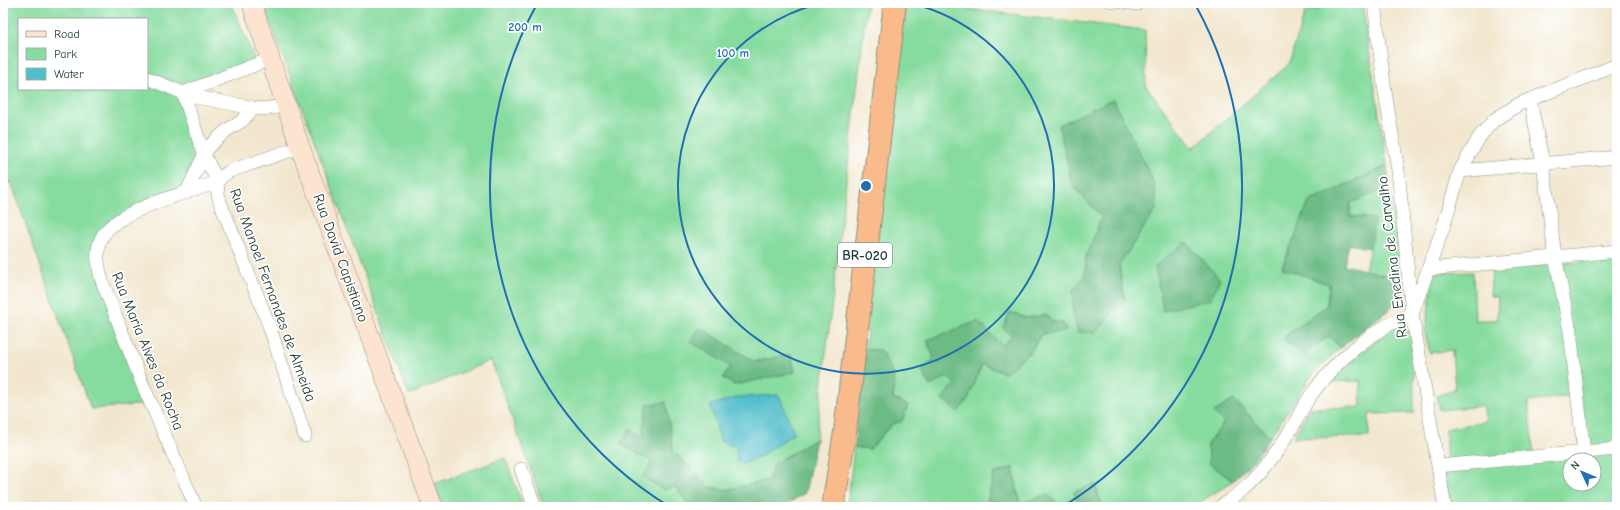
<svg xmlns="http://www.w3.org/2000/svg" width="1620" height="510" font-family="'Comic Neue',sans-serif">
  <rect width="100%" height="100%" fill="#fff"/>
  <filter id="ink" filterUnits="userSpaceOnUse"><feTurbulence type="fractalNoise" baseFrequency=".025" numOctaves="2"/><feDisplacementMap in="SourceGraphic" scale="8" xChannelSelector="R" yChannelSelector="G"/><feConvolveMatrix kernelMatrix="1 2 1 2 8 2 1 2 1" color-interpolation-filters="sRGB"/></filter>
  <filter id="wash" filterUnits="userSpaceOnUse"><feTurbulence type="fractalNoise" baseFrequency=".012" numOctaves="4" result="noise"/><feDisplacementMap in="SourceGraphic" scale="16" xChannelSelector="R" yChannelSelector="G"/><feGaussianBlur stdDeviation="0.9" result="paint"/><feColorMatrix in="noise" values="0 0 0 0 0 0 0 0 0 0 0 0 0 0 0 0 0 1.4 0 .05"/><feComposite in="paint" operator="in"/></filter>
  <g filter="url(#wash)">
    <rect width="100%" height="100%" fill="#f2e7ce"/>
    <!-- green -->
    <path fill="#86db9e" stroke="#528c69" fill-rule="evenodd" d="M 3,3 L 231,3 L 256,62 L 180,92 L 198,157 L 182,189 L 95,242 L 149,404 L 91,409 L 11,182 L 3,186 ZM 19,19 L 147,19 L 147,89 L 19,89 Z
      M 263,3 L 867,3 L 816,439 L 775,463 L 768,480 L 726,490 L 710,487 L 673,451 L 666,403 L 647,405 L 652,462 L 643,477 L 674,485 L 690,506 L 689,507 L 544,507 L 491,360 L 409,395 ZM 699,328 L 755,362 L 791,354 L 795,371 L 734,385 L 723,378 L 730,366 Z
      M 916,3 L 1145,30 L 1146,86 L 1193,148 L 1289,64 L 1305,12 L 1347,3 L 1362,3 L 1387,166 L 1309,202 L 1282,267 L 1329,284 L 1327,305 L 1283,338 L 1330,336 L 1340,348 L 1310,378 L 1270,437 L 1234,400 L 1215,412 L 1224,423 L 1208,443 L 1209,463 L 1233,481 L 1193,507 L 1102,507 L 1095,485 L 1074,492 L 1079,507 L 1059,507 L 1059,505 L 1048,494 L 1020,504 L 1013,468 L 994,474 L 986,507 L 847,507 L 854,447 L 870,449 L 892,424 L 902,421 L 908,405 L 892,399 L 894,374 L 865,349 L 905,7 ZM 1072,185 L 1157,208 L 1119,265 L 1125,300 L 1073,290 L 1085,276 L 1086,256 L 1102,217 ZM 1010,312 L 1026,318 L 1046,315 L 1053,322 L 1066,330 L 1041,334 L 1031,351 L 1005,373 L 982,364 L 968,399 L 955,383 L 947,376 L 922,372 L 934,358 L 927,341 L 1002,345 L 1012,337 Z
      M 1390,187 L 1402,279 L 1365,270 L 1370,248 L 1350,216 L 1350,202 Z
      M 1617,259 L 1617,446 L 1580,448 L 1574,395 L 1528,402 L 1534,456 L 1446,464 L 1446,429 L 1486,421 L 1483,406 L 1440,410 L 1437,396 L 1455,389 L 1452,350 L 1430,353 L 1425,333 L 1434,273 L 1473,272 L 1475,320 L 1497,320 L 1498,297 L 1490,296 L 1492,269 Z
      M 1397,323 L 1400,323 L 1413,335 L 1414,413 L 1369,414 L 1369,437 L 1293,438 L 1310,408 L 1361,407 L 1360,381 L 1326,382 Z
      M 1617,451 L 1617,507 L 1445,507 L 1439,466 ZM 1570,460 L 1594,460 L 1594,484 L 1570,484 Z
      M 505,458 L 523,507 L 442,507 L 434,484 Z"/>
    <!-- forest -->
    <path fill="#6cbb85" stroke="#467c5c" d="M 1113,99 L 1154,183 L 1157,208 L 1119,265 L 1125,300 L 1095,333 L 1078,332 L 1073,314 L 1073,290 L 1085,276 L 1086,256 L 1102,217 L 1072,185 L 1059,125 Z
      M 1387,166 L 1390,187 L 1350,203 L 1350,216 L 1375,219 L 1370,248 L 1349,244 L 1344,265 L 1402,279 L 1402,294 L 1392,307 L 1340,348 L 1329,336 L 1303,355 L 1283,338 L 1327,305 L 1329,284 L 1282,268 L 1309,202 Z
      M 1186,242 L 1220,279 L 1211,299 L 1163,311 L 1155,266 Z
      M 1010,312 L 1026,318 L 1046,315 L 1053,322 L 1063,323 L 1066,331 L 1041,334 L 1031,351 L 1005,373 L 982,364 L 968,399 L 958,412 L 942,399 L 955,383 L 947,377 L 930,386 L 922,371 L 934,358 L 927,340 L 978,321 L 1002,345 L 1012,337 L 1003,328 Z
      M 699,327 L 755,362 L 791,354 L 795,372 L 734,385 L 723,378 L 730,366 L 691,342 Z
      M 865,349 L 880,350 L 894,374 L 893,399 L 908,405 L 902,421 L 892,424 L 870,449 L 854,447 Z
      M 1234,400 L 1270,437 L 1254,460 L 1233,481 L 1209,463 L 1208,443 L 1224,423 L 1214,412 Z
      M 666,402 L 673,451 L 710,487 L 726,490 L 768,480 L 775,463 L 816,439 L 805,493 L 782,507 L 689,507 L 690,505 L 674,486 L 664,490 L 643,477 L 652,462 L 621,444 L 630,430 L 643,438 L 647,405 Z
      M 1013,467 L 1020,504 L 1048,494 L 1059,505 L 1059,507 L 986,507 L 994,474 Z
      M 1095,484 L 1102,507 L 1079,507 L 1074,492 Z"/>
    <!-- water -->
    <path fill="#51becb" stroke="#387e80" d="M 779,395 L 794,433 L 761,456 L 744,464 L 737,462 L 736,447 L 721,442 L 710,405 L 739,397 Z"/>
  </g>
  <g filter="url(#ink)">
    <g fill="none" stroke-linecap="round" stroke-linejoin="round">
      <defs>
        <path id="lane" d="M 1107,3 L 1138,7"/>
        <path id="street" d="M 1374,3 L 1385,92 L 1398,170 L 1412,314 L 1445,507
          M 147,78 L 191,96 L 253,108 L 261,109 L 286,106
          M 1530,100 L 1543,163 L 1555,256 L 1570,331 L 1584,452
          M 300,147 L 230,171 L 220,178 C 214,190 221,205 226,217 L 269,325 L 305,436
          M 1460,171 L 1617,157
          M 186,193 L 208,147 L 227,130 L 242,121 L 253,108
          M 1429,269 L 1617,251
          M 1439,466 L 1617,449
          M 521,469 L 535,507
          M 196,507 L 142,383 L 102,281 C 98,267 95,252 101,239 C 113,210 189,192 218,182 L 204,155 L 183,93 L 270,59
          M 1220,507 C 1227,502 1235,497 1242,491 C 1259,477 1273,458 1285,439 C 1295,425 1301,409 1311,395 C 1334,362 1375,327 1412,314 L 1444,225 L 1460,171 L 1480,136 L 1494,120 L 1519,104 L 1617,65"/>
        <path id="secondary" d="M 253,8 L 300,147 L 433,507"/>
        <path id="highway" d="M 833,507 L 845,432 L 895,3"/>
      </defs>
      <!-- lane casing -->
      <use href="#lane" stroke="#889281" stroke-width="8"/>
      <!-- street casing -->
      <use href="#street" stroke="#889281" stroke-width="14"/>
      <!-- secondary casing -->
      <use href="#secondary" stroke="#889281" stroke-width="20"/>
      <!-- highway casing -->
      <use href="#highway" stroke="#889281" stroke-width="24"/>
      <!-- lane -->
      <use href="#lane" stroke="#fff" stroke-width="7"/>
      <!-- street -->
      <use href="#street" stroke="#fff" stroke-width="13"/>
      <!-- secondary -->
      <use href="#secondary" stroke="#fde4d1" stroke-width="19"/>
      <!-- highway -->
      <use href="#highway" stroke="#fabb8c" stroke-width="22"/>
    </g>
  </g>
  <!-- distance rings -->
  <g fill="none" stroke="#1f6fb2" stroke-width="2">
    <path d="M910 3A188 188 0 1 1 822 3"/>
    <path d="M670 507A376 376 0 0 1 537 4M1195 4A376 376 0 0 1 1062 507"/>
  </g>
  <g text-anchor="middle" stroke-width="3.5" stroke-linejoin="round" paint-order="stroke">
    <!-- shield labels -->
    <rect fill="#fff" stroke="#627771" stroke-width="1" x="838" y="243" width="54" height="24" rx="3"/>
    <g font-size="14" font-weight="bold" fill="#1f3d34">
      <text x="865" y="260">BR-020</text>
    </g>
    <!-- street labels -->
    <g font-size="15" fill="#1f3d34" stroke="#fff">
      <text transform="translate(1392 257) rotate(-97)" y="5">Rua Enedina de Carvalho</text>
      <text transform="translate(341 258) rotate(70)" y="5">Rua David Capistiano</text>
      <text transform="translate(273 295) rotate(70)" y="5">Rua Manoel Fernandes de Almeida</text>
      <text transform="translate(148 351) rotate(68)" y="5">Rua Maria Alves da Rocha</text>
    </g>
  </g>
  <circle cx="866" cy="186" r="6" fill="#1f6fb2" stroke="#fff" stroke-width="2"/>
  <g font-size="12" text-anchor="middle" font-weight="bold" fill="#1f6fb2" stroke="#fff" stroke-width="3.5" stroke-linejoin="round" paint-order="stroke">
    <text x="525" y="31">200 m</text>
    <text x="733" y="57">100 m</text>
  </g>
  <!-- margin -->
  <rect width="1620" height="510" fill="none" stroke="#fff" stroke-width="16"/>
  <!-- legend -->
  <rect x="18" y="18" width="130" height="72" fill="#ffffff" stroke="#a5b1ae"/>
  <rect x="26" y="31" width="20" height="6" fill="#fde4d1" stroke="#a5b1ae"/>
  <text x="54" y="38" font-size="12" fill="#1f3d34">Road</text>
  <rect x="26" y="48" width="20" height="12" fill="#86db9e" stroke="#a5b1ae"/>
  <text x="54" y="58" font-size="12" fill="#1f3d34">Park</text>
  <rect x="26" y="68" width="20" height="12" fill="#51becb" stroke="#a5b1ae"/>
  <text x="54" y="78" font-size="12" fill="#1f3d34">Water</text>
  <!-- north arrow -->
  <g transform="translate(1582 472) rotate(314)"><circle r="19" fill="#ffffff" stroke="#a5b1ae"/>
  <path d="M0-3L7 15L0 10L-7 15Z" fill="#1f6fb2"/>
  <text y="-6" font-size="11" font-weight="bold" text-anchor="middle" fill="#1f3d34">N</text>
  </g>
</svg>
